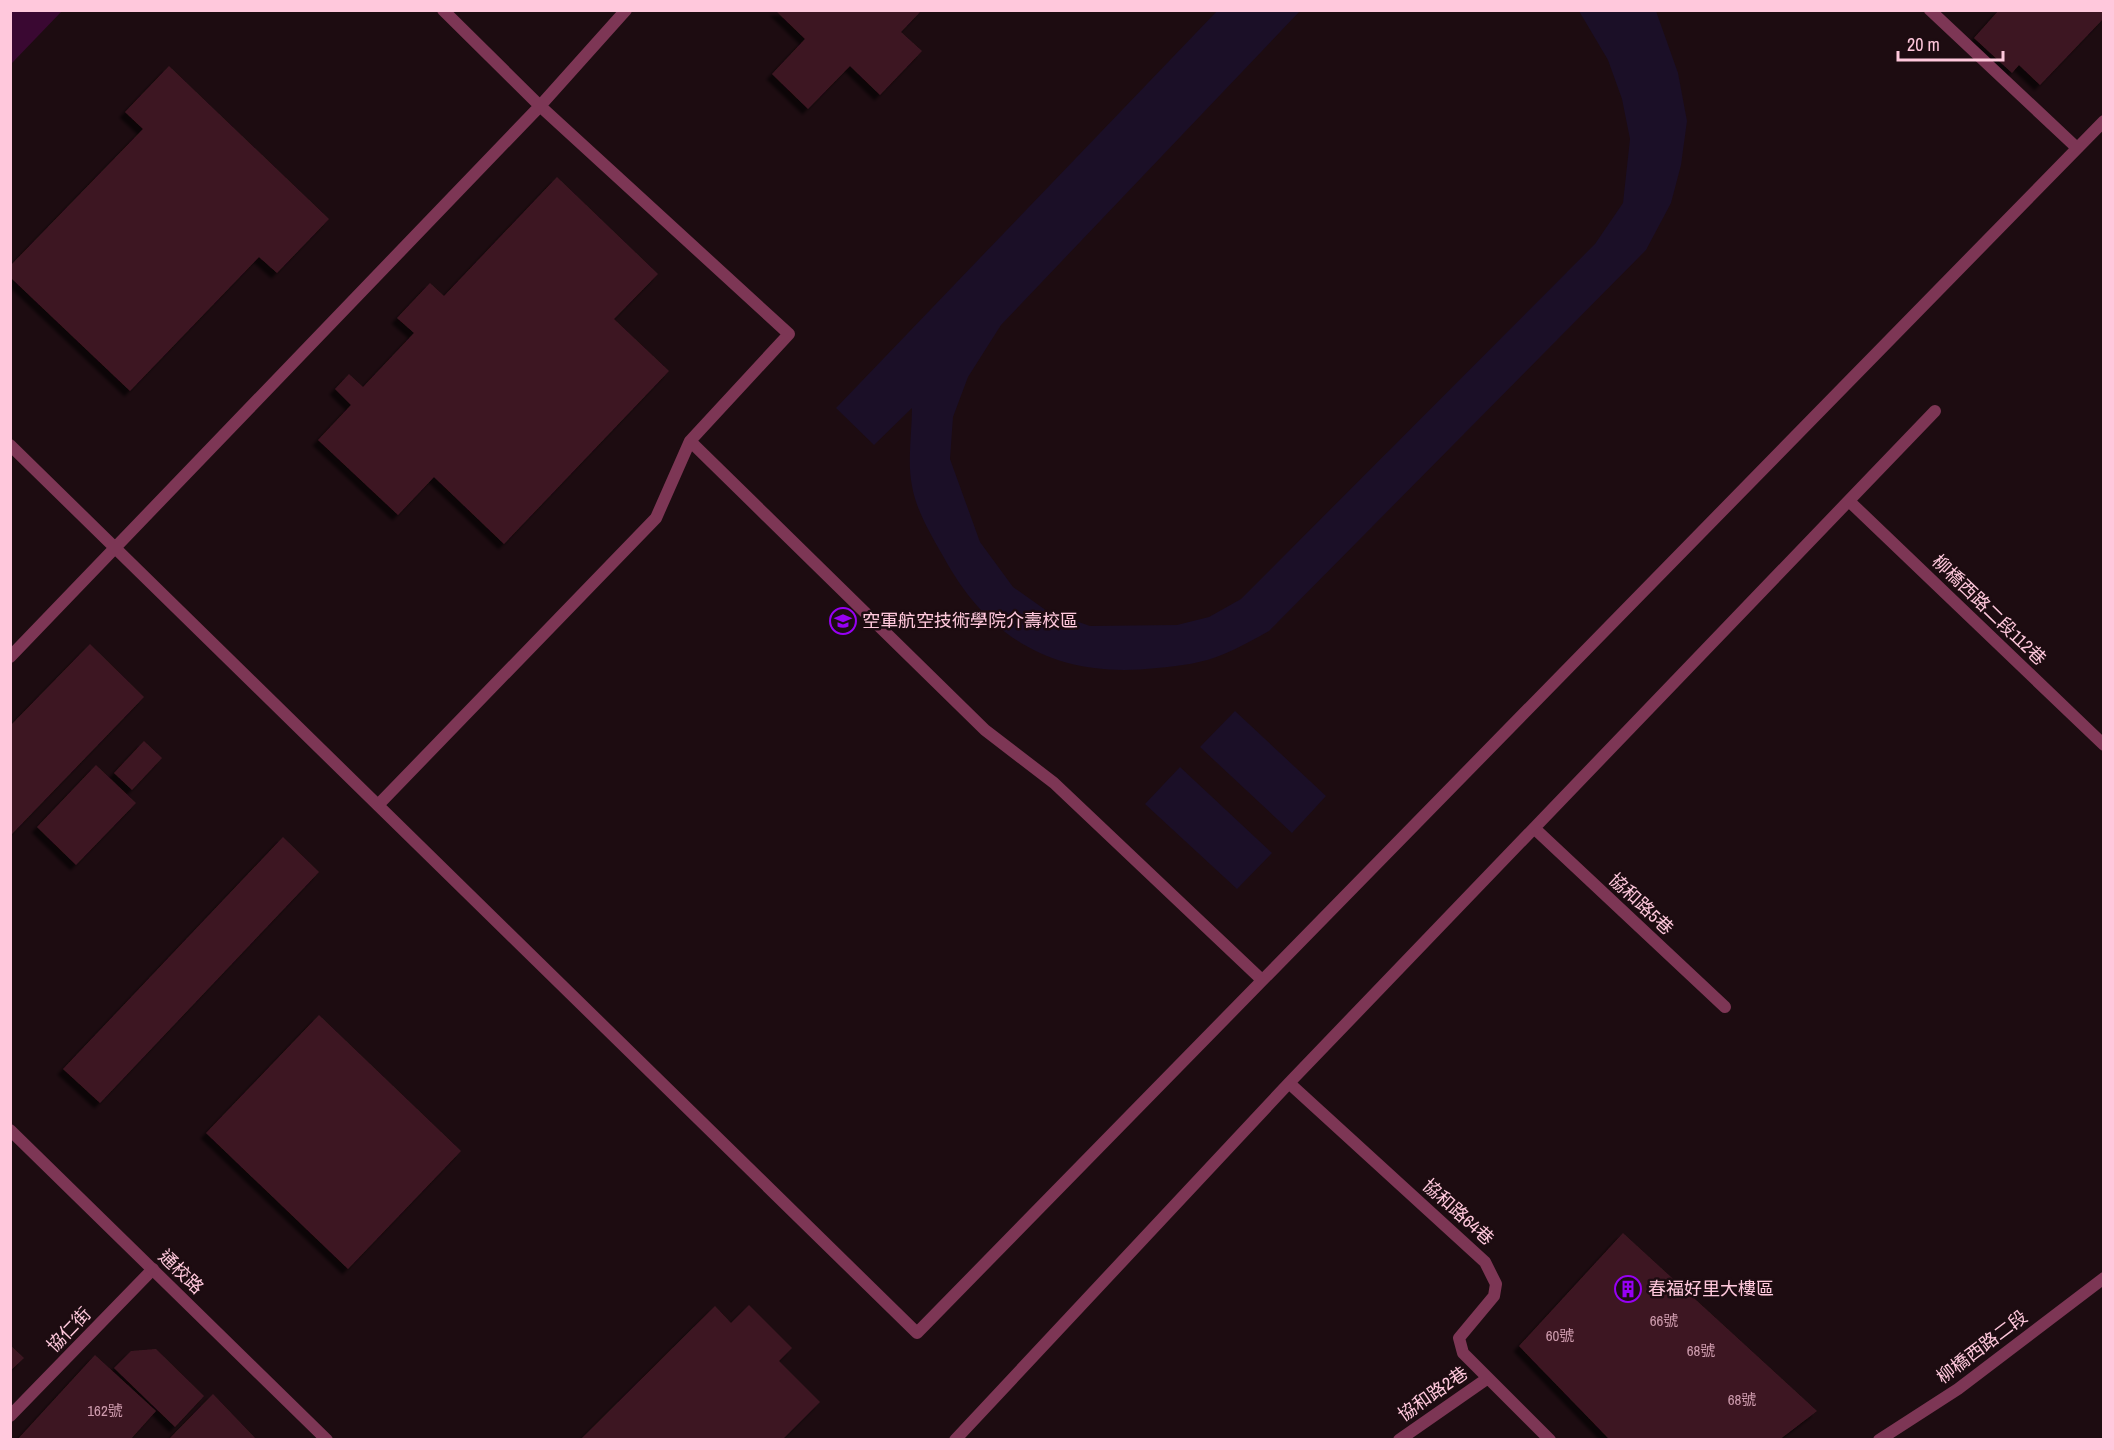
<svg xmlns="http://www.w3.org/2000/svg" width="2114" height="1450" font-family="'Archivo Narrow','Noto Sans TC',sans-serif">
  <defs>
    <filter id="shadow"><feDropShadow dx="-5.5" dy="5.5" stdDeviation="1.5" flood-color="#0009"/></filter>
  </defs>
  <rect width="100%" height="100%" fill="#1d0c11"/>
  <!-- green -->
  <path fill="#1b0f27" d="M 1218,10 L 1300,11 L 1001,325 L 968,377 L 953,417 L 950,459 L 980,542 L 1013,587 L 1047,611 L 1090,626 L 1177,625 L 1209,617 L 1241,599 L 1595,244 L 1623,203 L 1630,139 L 1622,99 L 1608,60 L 1579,11 L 1656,11 L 1678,73 L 1687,121 L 1681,165 L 1671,203 L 1646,250 L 1269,631 C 1254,639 1239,648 1224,654 C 1204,663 1179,666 1157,668 C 1060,679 990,643 943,556 C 931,535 916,510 912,486 C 907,461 912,433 912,408 L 874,445 L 836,408 Z
    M 1235,711 L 1326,796 L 1292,833 L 1200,747 Z
    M 1180,767 L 1272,853 L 1237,889 L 1145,804 Z"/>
  <!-- water -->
  <path fill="#3a0832" d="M 11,10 L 62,11 L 11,64 L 10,11 Z"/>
  <!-- building -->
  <path fill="#3e1822" filter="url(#shadow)" d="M 775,10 L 922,10 L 901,32 L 922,51 L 880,95 L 850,66 L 808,109 L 772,74 L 805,39 Z
    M 1999,10 L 2104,10 L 2104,18 L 2040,85 L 2019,65 L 2012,73 L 1974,38 Z
    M 169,66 L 329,219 L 277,273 L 259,257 L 130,391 L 10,277 L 10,266 L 143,129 L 125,112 Z
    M 557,177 L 658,274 L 614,319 L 669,371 L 504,544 L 434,477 L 398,515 L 318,440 L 351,405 L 335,389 L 349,374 L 363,387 L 414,333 L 397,318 L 430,283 L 444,296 Z
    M 90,644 L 144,697 L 10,836 L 10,726 Z
    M 144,741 L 162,758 L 132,790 L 114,773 Z
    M 96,765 L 136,803 L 76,865 L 37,827 Z
    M 283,837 L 319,872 L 100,1103 L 63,1069 Z
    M 319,1015 L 461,1151 L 348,1269 L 206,1133 Z
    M 1623,1233 L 1817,1411 L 1779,1440 L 1610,1440 L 1519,1346 Z
    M 749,1305 L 792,1348 L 779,1361 L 820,1402 L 782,1440 L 580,1440 L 715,1306 L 731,1323 Z
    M 10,1345 L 24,1358 L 10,1371 Z
    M 156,1349 L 204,1396 L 175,1427 L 114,1368 L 131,1351 Z
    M 95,1355 L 156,1411 L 130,1440 L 17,1440 Z
    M 213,1394 L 257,1440 L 168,1440 Z"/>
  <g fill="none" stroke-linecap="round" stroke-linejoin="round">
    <!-- service -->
    <path stroke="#7d3655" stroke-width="12" d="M 1930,10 L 2077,148
      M 690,441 L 985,730 L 1054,783 L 1262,980
      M 10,445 L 917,1333 L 2104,121
      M 1849,501 L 2104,745
      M 10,657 L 540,106 L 626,10
      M 379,804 L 656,518 L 690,441 L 789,334 L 540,106 L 443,10
      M 1534,828 L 1725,1007
      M 1289,1083 L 1485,1262 L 1496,1284 L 1494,1296 L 1459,1338 L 1463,1353 L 1550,1440
      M 955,1440 L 1289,1083 L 1935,411
      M 1399,1440 L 1488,1378"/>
    <!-- minor -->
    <path stroke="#7d3655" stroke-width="12" d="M 10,1416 L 153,1269
      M 1879,1440 L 1958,1389 L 2104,1278"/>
    <!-- tertiary -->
    <path stroke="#7d3655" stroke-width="12" d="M 10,1130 L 327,1440"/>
  </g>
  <!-- icons -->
  <defs>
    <symbol id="university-ring" viewBox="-11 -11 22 22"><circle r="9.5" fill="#1d0c11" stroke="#9700f3" stroke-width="1.5"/><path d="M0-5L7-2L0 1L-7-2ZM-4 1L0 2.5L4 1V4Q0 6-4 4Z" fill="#9700f3"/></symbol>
    <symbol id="building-ring" viewBox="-11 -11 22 22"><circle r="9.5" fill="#1d0c11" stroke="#9700f3" stroke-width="1.5"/><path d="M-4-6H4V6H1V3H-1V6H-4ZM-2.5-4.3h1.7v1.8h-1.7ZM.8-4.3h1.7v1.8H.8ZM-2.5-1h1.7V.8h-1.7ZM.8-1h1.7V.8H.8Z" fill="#9700f3"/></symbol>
  </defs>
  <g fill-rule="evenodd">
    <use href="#university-ring" x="828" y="606" width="30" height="30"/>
    <use href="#building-ring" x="1613" y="1274" width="30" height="30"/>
  </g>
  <g text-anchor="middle" stroke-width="5" stroke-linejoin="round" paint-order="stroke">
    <!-- number labels -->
    <g font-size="15" fill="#cf9cae">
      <text x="1664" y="1326">66號</text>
      <text x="1560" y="1341">60號</text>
      <text x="1701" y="1356">68號</text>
      <text x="1742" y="1405">68號</text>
      <text x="105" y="1416">162號</text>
    </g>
    <!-- street labels -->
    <g font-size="18" fill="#ffc8dc" stroke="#1d0c11">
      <text transform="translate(1989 610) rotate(44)" y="6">柳橋西路二段112巷</text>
      <text transform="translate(1641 904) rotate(43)" y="6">協和路5巷</text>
      <text transform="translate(1458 1212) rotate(42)" y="6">協和路64巷</text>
      <text transform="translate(181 1272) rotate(44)" y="6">通校路</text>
      <text transform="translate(69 1330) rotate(-46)" y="6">協仁街</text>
      <text transform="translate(1982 1347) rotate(-37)" y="6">柳橋西路二段</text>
      <text transform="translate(1433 1394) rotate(-35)" y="6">協和路2巷</text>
    </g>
    <!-- poi labels -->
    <g font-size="18" fill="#ffc8dc" stroke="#1d0c11" text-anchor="start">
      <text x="862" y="627">空軍航空技術學院介壽校區</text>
      <text x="1648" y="1295">春福好里大樓區</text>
    </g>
  </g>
  <!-- border -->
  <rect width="2114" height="1450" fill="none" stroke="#ffc8dc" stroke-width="24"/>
  <!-- scale -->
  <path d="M1898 51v9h105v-9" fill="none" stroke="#ffc8dc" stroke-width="3"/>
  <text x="1907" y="51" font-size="18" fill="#ffc8dc" stroke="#1d0c11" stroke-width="4.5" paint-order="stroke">20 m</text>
</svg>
